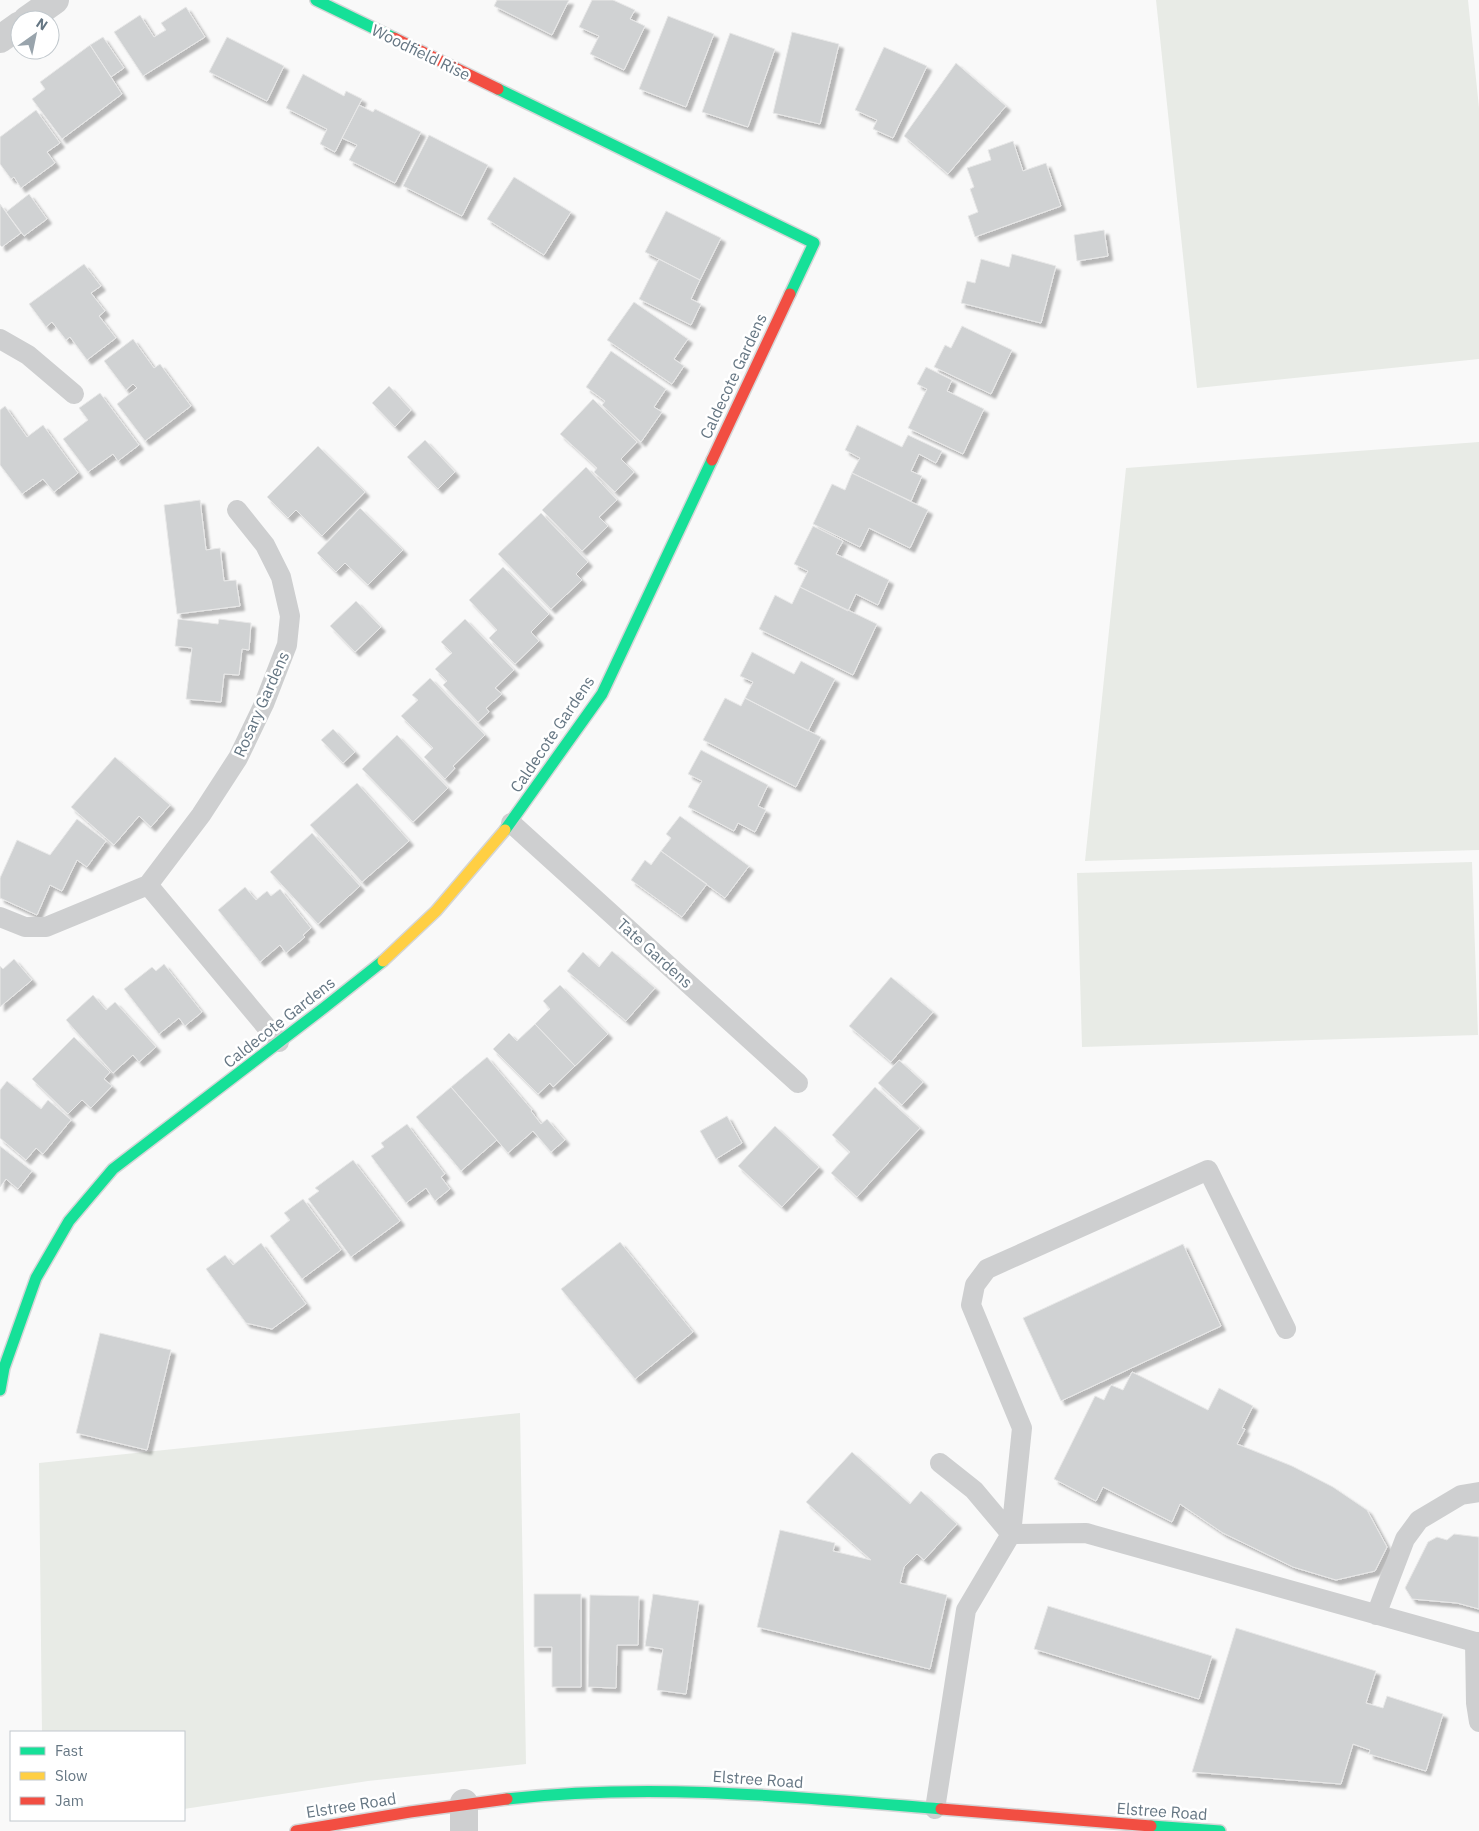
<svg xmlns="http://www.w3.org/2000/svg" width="1479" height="1831" font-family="'IBM Plex Sans',sans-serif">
  <defs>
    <filter id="shadow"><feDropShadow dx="4.5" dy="4.5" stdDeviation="1" flood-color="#0004"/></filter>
  </defs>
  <rect width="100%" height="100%" fill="#f9f9f9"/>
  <!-- green -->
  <path fill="#e8ebe6" d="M 1156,0 L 1468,0 L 1479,108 L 1479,359 L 1197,388 Z
    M 1479,442 L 1479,850 L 1085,861 L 1126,468 Z
    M 1472,862 L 1478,1035 L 1082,1047 L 1077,873 Z
    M 520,1413 L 526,1764 L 368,1781 L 184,1809 L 184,1732 L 42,1732 L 39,1463 Z"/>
  <!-- building -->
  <path fill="#d0d2d3" stroke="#e8e8e8" filter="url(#shadow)" d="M 497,0 L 569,0 L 552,35 L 494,6 Z
    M 592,0 L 613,0 L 635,10 L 630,19 L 645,26 L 624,70 L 590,54 L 599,36 L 579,27 Z
    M 186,7 L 205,37 L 143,76 L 114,32 L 140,15 L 154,37 L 166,30 L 161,23 Z
    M 668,16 L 714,34 L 686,107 L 639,89 Z
    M 792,32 L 839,44 L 820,124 L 773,113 Z
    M 730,33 L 775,49 L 748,127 L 702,112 Z
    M 103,37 L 124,68 L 111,77 L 90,45 Z
    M 227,37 L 284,66 L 267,101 L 209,72 Z
    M 90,45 L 122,94 L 62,139 L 32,99 L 45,89 L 40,82 Z
    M 884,47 L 927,66 L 893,138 L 873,129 L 877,120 L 855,110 Z
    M 956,63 L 1006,106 L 948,174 L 904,136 Z
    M 303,74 L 344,96 L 346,91 L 362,99 L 335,152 L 320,144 L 327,129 L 286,108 Z
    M 359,105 L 373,112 L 375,109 L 421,132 L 395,183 L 349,160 L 357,145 L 342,138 Z
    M 36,110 L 60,143 L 47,152 L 55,163 L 21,188 L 14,177 L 11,179 L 0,164 L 0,137 Z
    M 429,135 L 488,165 L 462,216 L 403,186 Z
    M 1013,141 L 1023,171 L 1046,163 L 1061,206 L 975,237 L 968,216 L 978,212 L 970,189 L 974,187 L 967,168 L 991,160 L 988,150 Z
    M 514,177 L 571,212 L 544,255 L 487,219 Z
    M 29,194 L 47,219 L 24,236 L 6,212 Z
    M 0,204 L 21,233 L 2,247 L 0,245 Z
    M 666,211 L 721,238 L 700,280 L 645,252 Z
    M 1104,230 L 1108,256 L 1077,261 L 1074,235 Z
    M 1012,254 L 1056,266 L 1041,323 L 961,303 L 967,281 L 975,283 L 981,259 L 1009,267 Z
    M 659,259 L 700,280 L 691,299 L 701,304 L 691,325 L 639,299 Z
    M 84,264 L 101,286 L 91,293 L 105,311 L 99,316 L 116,338 L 87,360 L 70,337 L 66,340 L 52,322 L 46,327 L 29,304 Z
    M 634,302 L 688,339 L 674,359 L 684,366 L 672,384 L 607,340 Z
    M 962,326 L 1012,350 L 991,394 L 934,367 L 945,345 L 951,348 Z
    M 133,339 L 154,368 L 160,364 L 191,406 L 145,441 L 117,404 L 137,388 L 133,384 L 126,390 L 104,361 Z
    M 611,351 L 666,389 L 654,407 L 662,412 L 641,442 L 602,405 L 605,401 L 586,387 Z
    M 926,367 L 952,380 L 947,391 L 984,409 L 963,454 L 908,428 L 927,389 L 917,384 Z
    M 389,386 L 411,410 L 395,427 L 372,403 Z
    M 100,393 L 139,445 L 118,461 L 113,454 L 88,472 L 63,439 L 88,420 L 79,408 Z
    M 593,399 L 637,442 L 621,459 L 634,472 L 615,492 L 594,472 L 597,468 L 560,434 Z
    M 5,406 L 27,437 L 43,425 L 78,473 L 54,492 L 43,479 L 22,494 L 0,465 L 0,410 Z
    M 857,425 L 902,447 L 908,435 L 942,451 L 936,463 L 919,454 L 911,471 L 922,476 L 911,501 L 852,473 L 860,458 L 845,450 Z
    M 425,440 L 455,472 L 438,489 L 407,457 Z
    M 318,446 L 365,492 L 322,536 L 296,510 L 288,518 L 267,497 Z
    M 586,467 L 617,500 L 599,517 L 608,526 L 582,551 L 542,510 Z
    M 852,473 L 928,510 L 910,548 L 869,528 L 860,547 L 813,524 L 832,484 L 845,490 Z
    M 200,500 L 206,550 L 220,548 L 224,581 L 236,580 L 240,606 L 177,614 L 164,505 Z
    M 360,508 L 403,550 L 368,585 L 345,563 L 336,572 L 317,553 Z
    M 541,513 L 588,562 L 576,574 L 582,580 L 551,609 L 498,554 Z
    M 813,526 L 843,541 L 836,554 L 889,580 L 878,605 L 856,594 L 848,611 L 800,587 L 808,571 L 794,564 Z
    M 503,567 L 549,614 L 531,632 L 539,641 L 515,664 L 489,638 L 497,630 L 469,600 Z
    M 800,587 L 877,624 L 853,675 L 759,629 L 775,595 L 792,604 Z
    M 356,601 L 381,627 L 355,652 L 330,626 Z
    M 178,619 L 218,624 L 219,619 L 251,623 L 249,650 L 242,649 L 239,675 L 224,674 L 221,702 L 186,699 L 192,648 L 175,646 Z
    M 465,619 L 514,670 L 495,688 L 502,694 L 486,708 L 489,712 L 478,722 L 443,685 L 447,681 L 435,669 L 452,653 L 441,642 Z
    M 752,652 L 794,674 L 801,661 L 835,679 L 808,731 L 745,698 L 753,682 L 740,676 Z
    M 430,678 L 485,735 L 453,766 L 455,768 L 445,779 L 424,757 L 433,748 L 401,716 L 418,700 L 412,695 Z
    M 725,698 L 741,706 L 745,698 L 821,737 L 796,787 L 703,740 Z
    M 333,729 L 355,752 L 343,763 L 321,740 Z
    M 397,735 L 448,788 L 413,822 L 362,769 Z
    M 701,750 L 768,785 L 758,806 L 766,810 L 755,832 L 738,823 L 734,831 L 688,807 L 702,781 L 688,774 Z
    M 115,757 L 170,805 L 151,827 L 139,816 L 114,845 L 71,807 Z
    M 357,783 L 409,841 L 362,882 L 310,825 Z
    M 680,816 L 749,866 L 725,898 L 661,851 L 671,838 L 666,834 Z
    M 77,819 L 106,841 L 87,867 L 77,860 L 62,891 L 50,885 L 37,915 L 0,898 L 0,878 L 17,840 L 50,855 Z
    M 312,833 L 360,886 L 318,924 L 270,872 Z
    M 661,851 L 707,884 L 682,917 L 631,880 L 645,860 L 651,865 Z
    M 245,887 L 256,900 L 267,891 L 271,896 L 280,889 L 311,928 L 303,935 L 305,937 L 286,953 L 280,945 L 260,962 L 218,910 Z
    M 612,951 L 655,988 L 626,1021 L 567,971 L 583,952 L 599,967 Z
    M 14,959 L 32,980 L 0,1007 L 0,966 L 3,969 Z
    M 164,964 L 202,1012 L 185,1026 L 179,1018 L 159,1034 L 124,989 L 152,967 L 156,971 Z
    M 891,977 L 933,1012 L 891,1062 L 849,1026 Z
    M 560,985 L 608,1034 L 575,1066 L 535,1024 L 550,1009 L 543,1001 Z
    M 93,995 L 106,1010 L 115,1002 L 156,1047 L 139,1062 L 133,1055 L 113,1073 L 66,1020 Z
    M 535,1024 L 575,1066 L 553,1087 L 550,1083 L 538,1094 L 493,1049 L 509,1033 L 517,1041 Z
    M 74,1037 L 110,1072 L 104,1079 L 112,1086 L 91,1108 L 82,1100 L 68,1114 L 32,1079 Z
    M 487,1057 L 532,1110 L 531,1111 L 541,1124 L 547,1119 L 565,1140 L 551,1152 L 533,1131 L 508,1153 L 451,1087 Z
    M 899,1060 L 923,1082 L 902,1105 L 878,1083 Z
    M 7,1081 L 41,1109 L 48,1100 L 71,1120 L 43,1154 L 36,1148 L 26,1160 L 0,1138 L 0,1090 Z
    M 451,1087 L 497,1140 L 461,1171 L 416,1117 Z
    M 875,1087 L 920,1128 L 857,1197 L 831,1173 L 850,1152 L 832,1135 Z
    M 727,1116 L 742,1143 L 716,1159 L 700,1131 Z
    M 407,1124 L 445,1174 L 441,1177 L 450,1189 L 435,1201 L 426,1188 L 406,1203 L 371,1156 L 384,1147 L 381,1143 Z
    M 775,1126 L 819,1167 L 782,1207 L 738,1166 Z
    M 0,1146 L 32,1171 L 18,1189 L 6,1179 L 0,1187 Z
    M 353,1160 L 400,1221 L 351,1257 L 308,1199 L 319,1191 L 315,1188 Z
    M 303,1199 L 341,1250 L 302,1279 L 270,1236 L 290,1220 L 284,1213 Z
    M 620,1242 L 693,1332 L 635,1379 L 561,1289 Z
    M 261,1243 L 306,1304 L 272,1329 L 246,1323 L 206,1269 L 225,1255 L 233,1265 Z
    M 1183,1244 L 1221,1326 L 1061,1401 L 1023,1318 Z
    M 100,1333 L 171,1350 L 147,1450 L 76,1433 Z
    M 1132,1372 L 1208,1410 L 1219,1388 L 1253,1406 L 1242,1428 L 1245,1429 L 1237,1444 L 1292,1466 L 1333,1487 L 1367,1510 L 1387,1547 L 1375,1571 L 1336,1580 L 1293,1567 L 1223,1533 L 1180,1504 L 1172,1522 L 1103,1487 L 1096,1501 L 1054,1479 L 1095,1396 L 1104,1400 L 1111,1385 L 1123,1390 Z
    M 852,1452 L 910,1504 L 921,1491 L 957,1524 L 924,1560 L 917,1554 L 904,1567 L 900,1583 L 947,1595 L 930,1669 L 757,1627 L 780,1530 L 835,1543 L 833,1551 L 871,1560 L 806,1502 Z
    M 1454,1534 L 1479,1537 L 1479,1609 L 1457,1603 L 1412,1599 L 1405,1588 L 1428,1542 L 1437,1537 L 1447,1540 Z
    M 534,1594 L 581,1594 L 581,1687 L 552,1687 L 552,1647 L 534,1647 Z
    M 653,1594 L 699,1601 L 686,1694 L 657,1690 L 663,1649 L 645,1646 Z
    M 590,1595 L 639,1596 L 638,1645 L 617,1645 L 616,1688 L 588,1687 Z
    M 1048,1606 L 1212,1656 L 1199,1699 L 1034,1649 Z
    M 1236,1628 L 1376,1671 L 1366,1703 L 1383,1708 L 1387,1696 L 1443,1714 L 1426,1771 L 1369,1754 L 1370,1750 L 1353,1744 L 1341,1784 L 1192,1772 Z"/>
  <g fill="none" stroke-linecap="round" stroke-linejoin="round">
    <defs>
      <path id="fast" d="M 316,0 L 394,38
        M 498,89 L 814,243 L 790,294
        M 505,830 L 602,694 L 712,460
        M 0,1390 L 4,1368 L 36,1278 L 69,1221 L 113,1169 L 325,1007 L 383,961
        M 507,1799 C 652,1782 796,1797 941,1809
        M 1151,1826 L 1220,1831"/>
      <path id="slow" d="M 383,961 L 436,911 L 505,830"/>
      <path id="jam" d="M 394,38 L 498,89
        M 712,460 L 790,294
        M 941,1809 L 1151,1826
        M 296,1831 L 410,1812 L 507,1799"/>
    </defs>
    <!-- fast casing -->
    <use href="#fast" stroke="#d5d6d7" stroke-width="14"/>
    <!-- slow casing -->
    <use href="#slow" stroke="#d5d6d7" stroke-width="14"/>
    <!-- jam casing -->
    <use href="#jam" stroke="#d5d6d7" stroke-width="14"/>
    <!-- lane -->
    <path stroke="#cecfd0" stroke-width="20" d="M 0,339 L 28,355 L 74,394
      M 511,823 L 798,1083
      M 148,885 L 279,1042
      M 0,917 L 25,927 L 46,927 L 148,885 L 201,815 L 238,758 L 264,704 L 287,645 L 290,616 L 281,577 L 265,545 L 237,510
      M 940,1463 L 974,1490 L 1011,1534 L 1086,1533 L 1475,1642 L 1479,1642
      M 1376,1615 L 1405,1539 L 1419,1520 L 1461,1495 L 1479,1492
      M 1475,1642 L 1476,1703 L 1479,1722
      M 935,1809 L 966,1610 L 1011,1534 L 1022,1428 L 971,1305 L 975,1285 L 987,1269 L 1208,1170 L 1286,1329"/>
    <!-- street -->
    <path stroke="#cecfd0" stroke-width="28" d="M 27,20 L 55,0
      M 0,39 L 20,25
      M 464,1803 L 464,1831"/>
    <!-- fast -->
    <use href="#fast" stroke="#16e098" stroke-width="11"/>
    <!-- slow -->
    <use href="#slow" stroke="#ffcf43" stroke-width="11"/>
    <!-- jam -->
    <use href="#jam" stroke="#f24e42" stroke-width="11"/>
  </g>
  <g text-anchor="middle" stroke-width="5" stroke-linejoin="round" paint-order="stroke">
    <!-- street labels -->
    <g font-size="16" fill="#657683" stroke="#fff">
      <text transform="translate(421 52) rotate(26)" y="6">Woodfield Rise</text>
      <text transform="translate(733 376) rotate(-65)" y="6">Caldecote Gardens</text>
      <text transform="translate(261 704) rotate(-66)" y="6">Rosary Gardens</text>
      <text transform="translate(552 734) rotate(-56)" y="6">Caldecote Gardens</text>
      <text transform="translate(655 953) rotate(42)" y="6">Tate Gardens</text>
      <text transform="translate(279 1022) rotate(-38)" y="6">Caldecote Gardens</text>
      <text transform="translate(758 1779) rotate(4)" y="6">Elstree Road</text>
      <text transform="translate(351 1805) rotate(-9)" y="6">Elstree Road</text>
      <text transform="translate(1162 1811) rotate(4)" y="6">Elstree Road</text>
    </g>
  </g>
  <!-- legend -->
  <rect x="10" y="1731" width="175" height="90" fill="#ffffff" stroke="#c1c8cd"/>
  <rect x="20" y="1747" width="25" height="8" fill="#16e098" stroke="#c1c8cd"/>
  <text x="55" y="1756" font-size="15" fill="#657683">Fast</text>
  <rect x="20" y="1772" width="25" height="8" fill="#ffcf43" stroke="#c1c8cd"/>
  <text x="55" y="1781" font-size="15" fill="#657683">Slow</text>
  <rect x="20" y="1797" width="25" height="8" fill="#f24e42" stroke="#c1c8cd"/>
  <text x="55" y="1806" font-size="15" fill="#657683">Jam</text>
  <!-- north arrow -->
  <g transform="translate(35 35) rotate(33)"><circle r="24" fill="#ffffff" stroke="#c1c8cd"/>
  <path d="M0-4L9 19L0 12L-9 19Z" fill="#99a4ac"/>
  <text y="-8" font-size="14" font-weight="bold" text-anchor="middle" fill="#657683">N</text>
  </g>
</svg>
